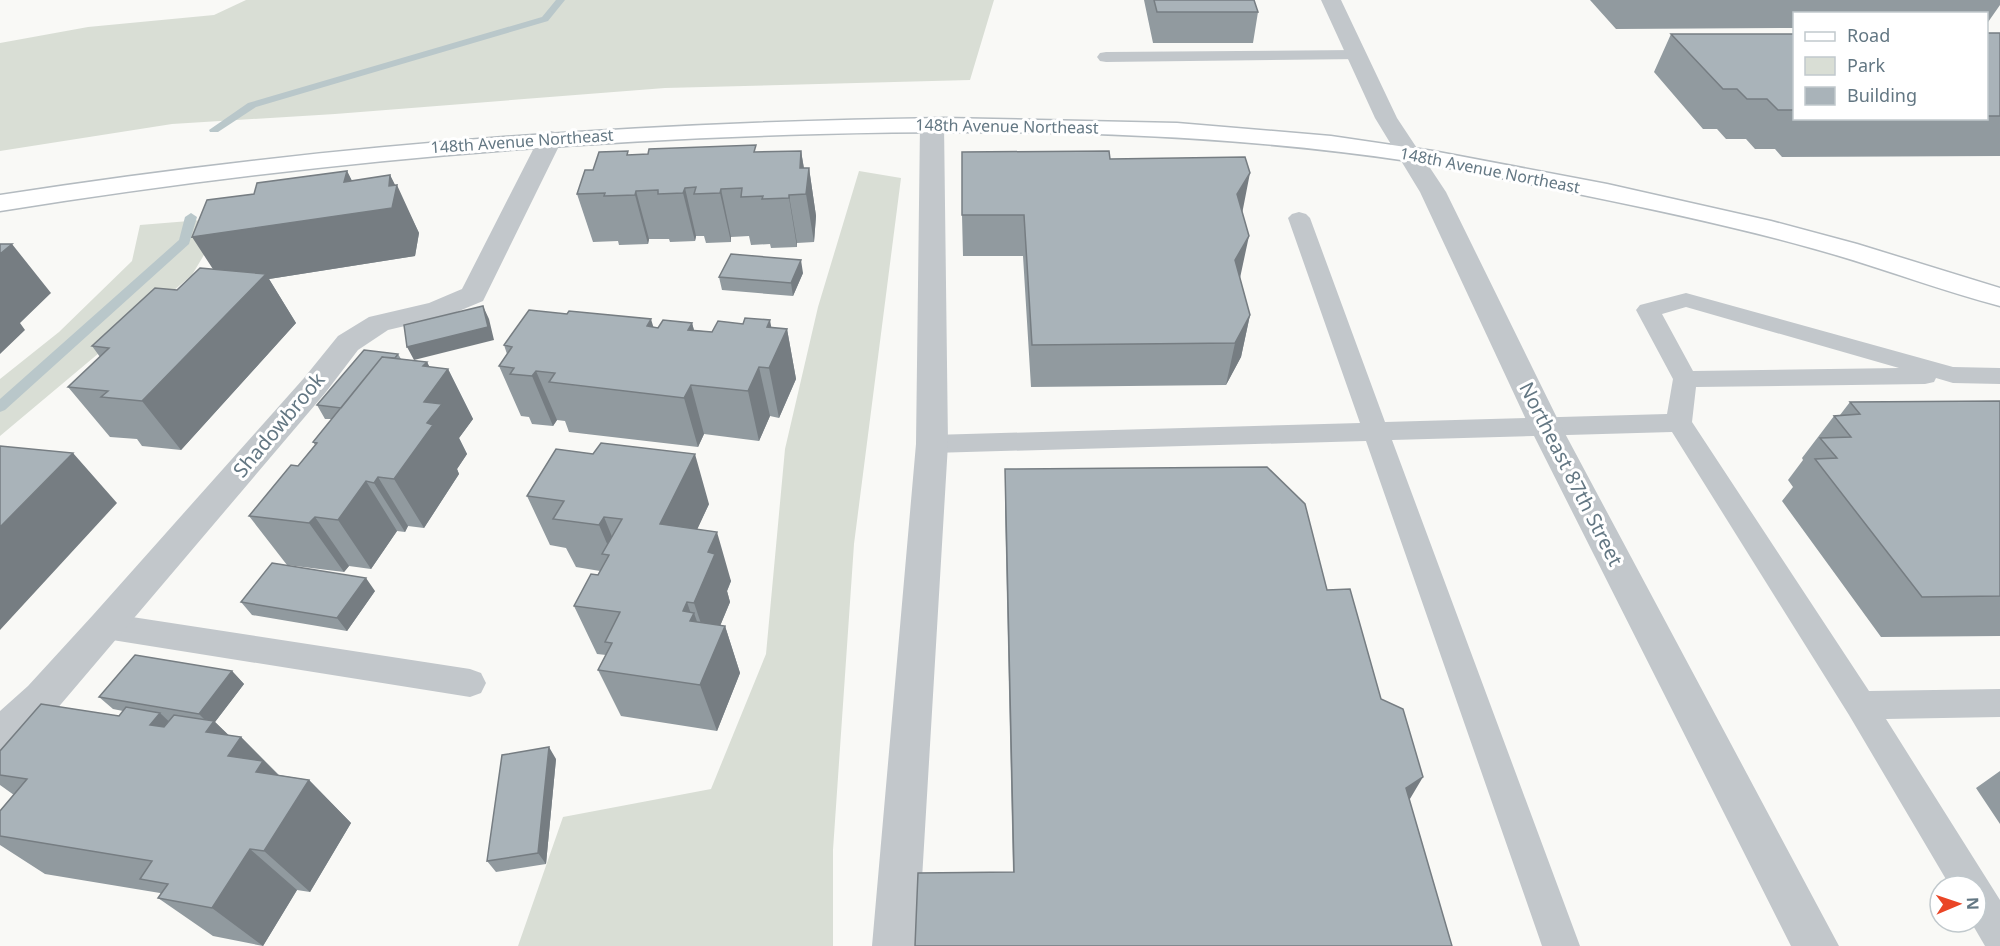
<svg xmlns="http://www.w3.org/2000/svg" width="2000" height="946" font-family="'Noto Sans',sans-serif">
  <rect width="100%" height="100%" fill="#f9f9f6"/>
  <!-- green -->
  <path fill="#d9ded5" d="M 246,0 L 994,0 L 970,80 L 665,88 L 335,114 L 172,124 L 0,151 L 0,43 L 88,27 L 214,15 Z
    M 859,171 L 901,178 L 854,544 L 833,850 L 833,946 L 518,946 L 563,817 L 711,789 L 766,654 L 785,449 L 818,307 Z
    M 226,218 L 192,275 L 0,436 L 0,379 L 59,332 L 132,261 L 140,225 Z"/>
  <g fill="none" stroke-linecap="round" stroke-linejoin="round">
    <!-- stream -->
    <path fill="#b9c7ca" fill-rule="evenodd" d="M 556,0 L 565,0 L 548,21 L 256,107 L 218,132 L 210,132 L 209,130 L 248,103 L 542,17 Z
      M 191,213 L 197,217 L 189,244 L 5,410 L 0,412 L 0,399 L 179,240 L 185,217 Z"/>
    <defs>
      <path id="secondary" d="M 944,118 L 1177,123 L 1331,136 L 1433,151 L 1607,184 L 1771,221 L 1857,244 L 2000,288 L 2000,306 C 1938,290 1877,266 1815,249 C 1737,227 1657,210 1578,194 C 1521,182 1465,170 1408,161 C 1213,132 1016,129 819,134 C 545,141 272,167 0,211 L 0,195 C 313,146 627,122 944,118 Z"/>
    </defs>
    <!-- secondary casing -->
    <use href="#secondary" stroke="#b4bbc0" stroke-width="3"/>
    <!-- lane -->
    <path fill="#c2c7cb" fill-rule="evenodd" d="M 1356,50 L 1362,51 L 1365,55 L 1362,59 L 1106,62 L 1100,61 L 1097,57 L 1100,53 L 1106,52 Z
      M 1299,212 L 1306,214 L 1310,218 L 1385,422 L 1667,414 L 1673,379 L 1636,310 L 1640,305 L 1686,293 L 1953,367 L 2000,368 L 2000,384 L 1953,383 L 1936,378 L 1934,382 L 1925,384 L 1696,387 L 1692,422 L 1869,691 L 2000,689 L 2000,717 L 1886,719 L 2000,900 L 2000,946 L 1985,946 L 1971,922 L 1976,922 L 1976,886 L 1950,886 L 1849,715 L 1672,432 L 1392,440 L 1580,946 L 1542,946 L 1366,441 L 932,453 L 923,451 L 919,444 L 923,437 L 932,435 L 1360,423 L 1288,218 L 1292,214 ZM 1686,307 L 1899,368 L 1693,371 L 1662,314 Z
      M 106,613 L 470,669 L 481,673 L 486,683 L 481,693 L 470,697 L 106,639 L 95,635 L 91,626 L 95,617 Z"/>
    <!-- street -->
    <path fill="#c2c7cb" fill-rule="evenodd" d="M 1321,0 L 1341,0 L 1397,118 L 1446,192 L 1561,426 L 1839,946 L 1791,946 L 1529,426 L 1420,192 L 1375,118 Z
      M 932,117 L 940,119 L 944,124 L 948,444 L 918,946 L 872,946 L 916,444 L 920,124 L 924,119 Z
      M 551,131 L 559,133 L 563,138 L 483,301 L 447,316 L 388,330 L 358,350 L 326,392 L 56,710 L 14,750 L 0,755 L 0,711 L 28,686 L 93,615 L 304,378 L 338,336 L 369,317 L 429,303 L 462,289 L 539,138 L 543,133 Z"/>
    <!-- secondary -->
    <use href="#secondary" fill="#fff" fill-rule="evenodd"/>
  </g>
  <!-- wall -->
  <path fill="#919a9f" d="M 1144,0 L 1254,0 L 1258,12 L 1253,43 L 1153,43 Z
    M 1590,0 L 2000,0 L 2000,5 L 1986,25 L 1986,14 L 1794,14 L 1794,28 L 1616,29 Z
    M 1986,33 L 2000,33 L 2000,156 L 1782,157 L 1775,149 L 1755,149 L 1746,139 L 1726,139 L 1717,129 L 1703,129 L 1654,72 L 1671,34 L 1794,34 L 1794,118 L 1986,118 Z
    M 801,151 L 804,168 L 809,168 L 816,216 L 814,242 L 797,243 L 797,247 L 771,248 L 770,244 L 751,245 L 749,236 L 731,237 L 731,242 L 706,243 L 704,236 L 696,236 L 695,241 L 670,242 L 669,239 L 649,239 L 648,244 L 619,245 L 618,241 L 593,242 L 577,194 L 593,170 L 757,152 Z
    M 1110,159 L 1242,213 L 1240,278 L 1250,315 L 1241,357 L 1226,385 L 1031,387 L 1023,256 L 963,256 L 962,215 Z
    M 347,171 L 352,181 L 390,175 L 419,233 L 415,256 L 269,279 L 296,323 L 181,450 L 142,446 L 137,439 L 110,437 L 68,387 L 100,357 L 92,346 L 177,290 L 214,269 L 254,194 Z
    M 803,273 L 793,296 L 722,290 L 719,277 Z
    M 692,323 L 694,330 L 712,332 L 771,328 L 787,329 L 796,379 L 779,418 L 770,416 L 759,441 L 704,434 L 698,447 L 569,432 L 565,421 L 557,420 L 553,426 L 532,424 L 529,417 L 521,416 L 499,366 L 507,354 L 504,345 Z
    M 398,354 L 401,359 L 427,362 L 429,367 L 448,369 L 473,419 L 459,438 L 467,454 L 457,469 L 459,474 L 424,528 L 408,526 L 405,532 L 397,531 L 371,569 L 349,566 L 344,572 L 287,565 L 249,516 L 298,466 L 315,445 L 313,442 L 332,419 L 325,419 L 317,405 Z
    M 2000,401 L 2000,636 L 1881,637 L 1782,501 L 1793,487 L 1788,480 L 1803,460 L 1802,458 L 1834,416 L 1840,415 L 1850,402 Z
    M 1005,469 L 1327,590 L 1410,800 L 1013,872 L 1005,511 Z
    M 527,496 L 709,504 L 697,529 L 731,581 L 727,591 L 730,602 L 720,626 L 725,626 L 740,673 L 717,731 L 621,716 L 598,670 L 606,655 L 597,654 L 574,606 L 600,571 L 576,567 L 566,548 L 550,545 Z
    M 375,591 L 347,631 L 252,615 L 241,602 Z
    M 232,671 L 244,684 L 215,722 L 229,736 L 241,737 L 279,775 L 309,780 L 351,823 L 310,892 L 297,890 L 263,946 L 213,936 L 158,898 L 161,894 L 160,893 L 45,874 L 0,845 L 0,811 L 14,795 L 0,785 L 0,751 L 119,716 L 123,711 L 113,709 L 99,697 Z
    M 556,759 L 546,864 L 496,872 L 487,861 Z
    M 2000,771 L 2000,824 L 1976,788 Z"/>
  <!-- shaded-wall -->
  <path fill="#767d82" d="M 801,151 L 807,188 L 809,168 L 816,216 L 814,242 L 806,194 L 800,168 Z
    M 347,171 L 367,211 L 389,186 L 390,175 L 396,187 L 397,185 L 419,233 L 415,256 L 269,279 L 296,323 L 181,450 L 142,401 L 224,286 L 192,237 L 344,182 Z
    M 1250,173 L 1242,214 L 1237,194 Z
    M 685,188 L 696,236 L 695,241 L 683,193 Z
    M 721,189 L 731,237 L 731,242 L 720,193 Z
    M 636,191 L 649,239 L 648,244 L 635,195 Z
    M 789,195 L 797,243 L 797,247 L 789,198 Z
    M 1249,236 L 1240,278 L 1227,302 L 1235,260 Z
    M 12,244 L 51,293 L 20,323 L 25,330 L 0,354 L 0,254 Z
    M 801,260 L 803,273 L 793,296 L 791,283 Z
    M 483,306 L 489,319 L 494,340 L 414,360 L 407,347 Z
    M 1250,315 L 1241,357 L 1226,385 L 1235,343 Z
    M 651,319 L 666,369 L 647,326 Z
    M 770,320 L 776,353 L 787,329 L 796,379 L 779,418 L 769,368 L 767,327 Z
    M 692,323 L 705,373 L 688,330 Z
    M 427,362 L 438,383 L 448,369 L 473,419 L 459,438 L 467,454 L 457,469 L 459,474 L 424,528 L 394,479 L 427,423 L 424,402 L 423,366 Z
    M 759,367 L 770,416 L 759,441 L 748,391 Z
    M 536,371 L 557,420 L 553,426 L 532,376 Z
    M 691,385 L 704,434 L 698,447 L 684,398 Z
    M 73,453 L 117,503 L 0,630 L 0,527 Z
    M 695,454 L 709,504 L 677,573 L 660,524 Z
    M 378,477 L 408,526 L 405,532 L 374,483 Z
    M 366,481 L 397,531 L 371,569 L 338,520 Z
    M 315,517 L 349,566 L 344,572 L 309,523 Z
    M 604,517 L 624,566 L 620,574 L 599,525 Z
    M 717,532 L 731,581 L 727,591 L 730,602 L 710,650 L 694,603 L 708,552 Z
    M 366,578 L 375,591 L 347,631 L 337,618 Z
    M 687,602 L 692,617 L 694,613 L 711,661 L 683,611 Z
    M 725,626 L 740,673 L 717,731 L 700,685 Z
    M 232,671 L 244,684 L 215,722 L 237,743 L 241,737 L 285,782 L 309,780 L 351,823 L 310,892 L 264,851 L 228,756 L 206,732 L 211,726 L 199,714 Z
    M 160,713 L 208,758 L 150,725 Z
    M 549,747 L 556,759 L 546,864 L 538,853 Z
    M 1423,777 L 1401,814 L 1406,788 Z
    M 250,849 L 297,890 L 263,946 L 212,908 Z"/>
  <!-- building -->
  <path fill="#a9b3b9" stroke="#767d82" stroke-width="1.5" d="M 1154,0 L 1254,0 L 1258,12 L 1157,12 Z
    M 1986,33 L 2000,33 L 2000,116 L 1986,116 Z
    M 1671,34 L 1794,34 L 1794,110 L 1778,110 L 1767,99 L 1747,99 L 1737,89 L 1723,89 Z
    M 756,145 L 754,152 L 801,151 L 800,168 L 809,168 L 806,194 L 789,195 L 789,198 L 762,199 L 763,196 L 741,197 L 742,188 L 721,189 L 720,193 L 694,194 L 696,187 L 685,188 L 683,193 L 658,194 L 658,190 L 636,191 L 635,195 L 604,196 L 605,193 L 577,194 L 585,170 L 593,170 L 599,152 L 628,151 L 627,155 L 648,154 L 649,149 Z
    M 1109,151 L 1110,159 L 1245,157 L 1250,173 L 1237,194 L 1249,236 L 1235,260 L 1250,315 L 1235,343 L 1032,345 L 1024,215 L 962,215 L 962,152 Z
    M 347,171 L 344,182 L 390,175 L 389,186 L 397,185 L 392,208 L 192,237 L 207,200 L 254,194 L 257,183 Z
    M 0,244 L 12,244 L 0,254 Z
    M 731,254 L 801,260 L 791,283 L 719,277 Z
    M 200,268 L 266,274 L 142,401 L 101,397 L 108,391 L 68,387 L 109,348 L 92,346 L 155,288 L 177,290 Z
    M 483,306 L 488,327 L 407,347 L 404,325 Z
    M 529,310 L 567,314 L 569,311 L 651,319 L 647,326 L 658,328 L 663,320 L 692,323 L 688,330 L 712,332 L 718,321 L 743,324 L 745,318 L 770,320 L 767,327 L 787,329 L 769,368 L 759,367 L 748,391 L 691,385 L 684,398 L 549,382 L 555,373 L 536,371 L 532,376 L 510,374 L 514,368 L 499,366 L 512,347 L 504,345 Z
    M 364,350 L 398,354 L 395,358 L 382,357 L 341,408 L 317,405 Z
    M 382,357 L 427,362 L 423,366 L 448,369 L 424,402 L 442,404 L 427,423 L 433,425 L 394,479 L 378,477 L 374,483 L 366,481 L 338,520 L 315,517 L 309,523 L 249,516 L 291,465 L 298,466 L 317,443 L 313,442 Z
    M 2000,401 L 2000,596 L 1922,597 L 1815,459 L 1837,458 L 1820,438 L 1851,437 L 1834,416 L 1860,414 L 1850,402 Z
    M 601,443 L 695,454 L 660,524 L 717,532 L 708,552 L 715,554 L 694,603 L 687,602 L 683,611 L 694,613 L 690,621 L 725,626 L 700,685 L 598,670 L 612,643 L 605,642 L 620,612 L 574,606 L 591,574 L 598,575 L 609,555 L 602,554 L 622,519 L 604,517 L 599,525 L 553,519 L 564,501 L 527,496 L 556,449 L 593,454 Z
    M 0,446 L 73,453 L 0,527 Z
    M 1267,467 L 1305,504 L 1327,590 L 1350,589 L 1381,699 L 1403,709 L 1423,777 L 1406,788 L 1452,946 L 915,946 L 918,873 L 1014,872 L 1005,469 Z
    M 272,563 L 366,578 L 337,618 L 241,602 Z
    M 135,655 L 232,671 L 199,714 L 99,697 Z
    M 41,704 L 119,716 L 126,707 L 160,713 L 150,725 L 164,727 L 174,715 L 214,721 L 206,732 L 241,737 L 228,756 L 263,761 L 256,772 L 309,780 L 264,851 L 250,849 L 212,908 L 158,898 L 168,884 L 140,879 L 152,861 L 0,836 L 0,811 L 27,779 L 0,775 L 0,751 Z
    M 549,747 L 538,853 L 487,861 L 502,755 Z"/>
  <g text-anchor="middle" stroke-width="6" stroke-linejoin="round" paint-order="stroke">
    <!-- far-street labels -->
    <g font-size="16" fill="#637783" stroke="#fff">
      <text transform="translate(1007 126) rotate(1)" y="6">148th Avenue Northeast</text>
      <text transform="translate(522 141) rotate(-4)" y="6">148th Avenue Northeast</text>
      <text transform="translate(1490 170) rotate(11)" y="6">148th Avenue Northeast</text>
    </g>
    <!-- street labels -->
    <g font-size="20" fill="#637783" stroke="#fff">
      <text transform="translate(279 425) rotate(-50)" y="7">Shadowbrook</text>
      <text transform="translate(1571 474) rotate(63)" y="7">Northeast 87th Street</text>
    </g>
  </g>
  <!-- legend -->
  <rect x="1793" y="12" width="195" height="108" fill="#ffffff" stroke="#c1c9cd" stroke-width="1.5"/>
  <rect x="1805" y="32" width="30" height="9" fill="#ffffff" stroke="#c1c9cd" stroke-width="1.5"/>
  <text x="1847" y="42" font-size="18" fill="#637783">Road</text>
  <rect x="1805" y="57" width="30" height="18" fill="#d9ded5" stroke="#c1c9cd" stroke-width="1.5"/>
  <text x="1847" y="72" font-size="18" fill="#637783">Park</text>
  <rect x="1805" y="87" width="30" height="18" fill="#a9b3b9" stroke="#c1c9cd" stroke-width="1.5"/>
  <text x="1847" y="102" font-size="18" fill="#637783">Building</text>
  <!-- north arrow -->
  <g transform="translate(1958 904) rotate(88)"><circle r="28" fill="#ffffff" stroke="#c1c9cd" stroke-width="1.5"/>
  <path d="M0-4.5L10 22L0 15L-10 22Z" fill="#ea4526"/>
  <text y="-9" font-size="16" font-weight="bold" text-anchor="middle" fill="#637783">N</text>
  </g>
</svg>
